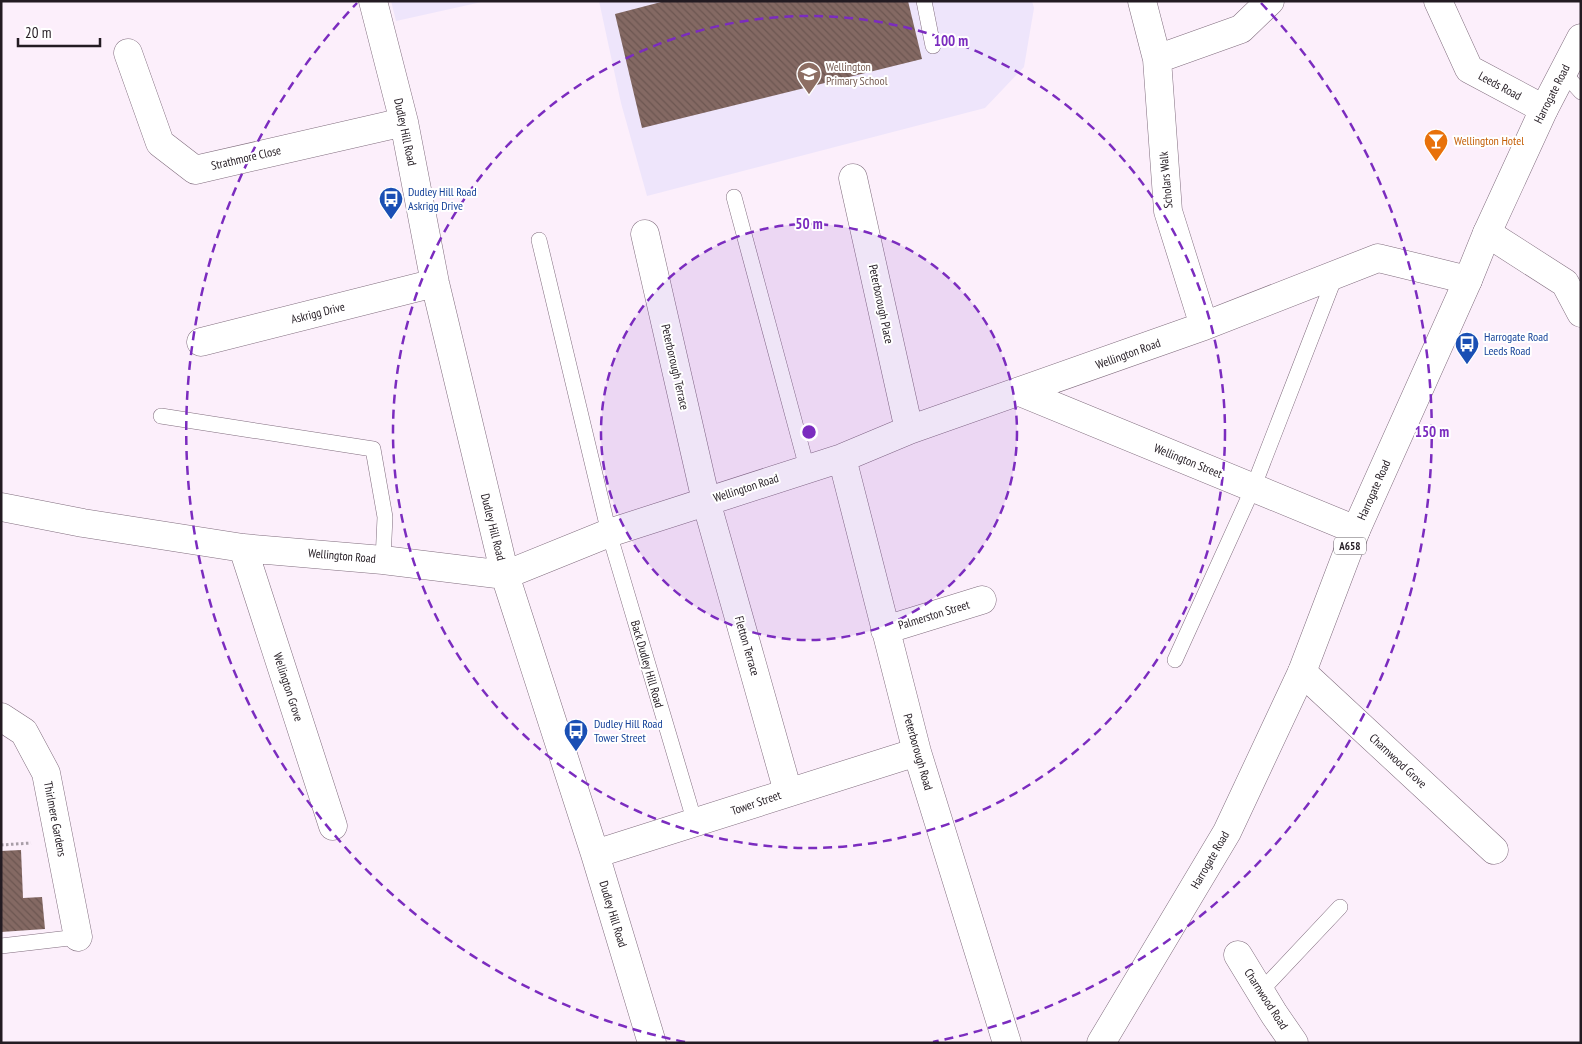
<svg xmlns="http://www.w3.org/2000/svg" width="1582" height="1044" font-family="'PT Sans Narrow',sans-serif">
  <defs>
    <pattern id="building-back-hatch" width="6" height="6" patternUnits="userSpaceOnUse" patternTransform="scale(1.25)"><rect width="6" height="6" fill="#846963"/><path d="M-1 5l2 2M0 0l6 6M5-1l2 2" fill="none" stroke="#6c5651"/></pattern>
  </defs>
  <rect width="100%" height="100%" fill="#fceffb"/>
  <!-- education -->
  <path fill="#eee5fb" d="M 391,1 L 486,1 L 396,21 Z
    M 599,1 L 1032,1 L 1034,8 L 1024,67 L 985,108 L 647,196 L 621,103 Z"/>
  <!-- building -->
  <path fill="url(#building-back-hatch)" d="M 665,1 L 908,1 L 922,59 L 642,128 L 615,14 Z
    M 21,850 L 23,898 L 42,897 L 45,929 L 1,932 L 1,851 Z"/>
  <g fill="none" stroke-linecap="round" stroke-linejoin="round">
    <defs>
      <path id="service" d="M 924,1 L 933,46
        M 1563,72 L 1581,92
        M 734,197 L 807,468
        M 539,240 L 609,533 L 695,823
        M 161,416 L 373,449 L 385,517 L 383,560
        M 1175,660 L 1253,488 L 1336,274
        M 1,946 L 78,937
        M 1260,992 L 1340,907"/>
      <path id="minor" d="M 373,1 L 404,122 L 435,283 L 505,575 L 595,854 L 652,1043
        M 1142,1 L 1157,59 L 1168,211 L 1204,326
        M 1438,1 L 1469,69 L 1544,109
        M 128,53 L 160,143 L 195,170 L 404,122
        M 1157,59 L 1241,29 L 1270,1
        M 853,178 L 909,430
        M 645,234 L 706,501 L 788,792
        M 201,342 L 435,283
        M 1020,392 L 1356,530
        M 842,458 L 917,752 L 1007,1043
        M 1,507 L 83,523 L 243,548 L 383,560 L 505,575 L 609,533 L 842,458 L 909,430 L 1204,326 L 1378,258 L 1468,280
        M 243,548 L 333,826
        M 885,630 L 982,600
        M 1302,672 L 1494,850
        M 1,717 L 24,732 L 46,773 L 78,937
        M 595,854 L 917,752
        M 1238,955 L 1274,1014 L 1294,1043"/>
      <path id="tertiary" d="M 1487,233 L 1565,283 L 1581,313"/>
      <path id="trunk" d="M 1101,1043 L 1227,832 L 1302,672 L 1356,530 L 1468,280 L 1487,233 L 1544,109 L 1581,38"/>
    </defs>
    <!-- service casing -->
    <use href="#service" stroke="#806d7e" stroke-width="16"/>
    <!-- minor casing -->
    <use href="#minor" stroke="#806d7e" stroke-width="29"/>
    <!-- tertiary casing -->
    <use href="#tertiary" stroke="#806d7e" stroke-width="29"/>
    <!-- trunk casing -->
    <use href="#trunk" stroke="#806d7e" stroke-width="29"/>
    <!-- path -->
    <path stroke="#a89da7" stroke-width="3" stroke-dasharray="2.5 2.5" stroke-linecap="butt" d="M 1,845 L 31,843"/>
    <!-- service -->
    <use href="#service" stroke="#fff" stroke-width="15"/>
    <!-- minor -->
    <use href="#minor" stroke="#fff" stroke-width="28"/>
    <!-- tertiary -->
    <use href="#tertiary" stroke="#fff" stroke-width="28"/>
    <!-- trunk -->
    <use href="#trunk" stroke="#fff" stroke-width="28"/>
  </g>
  <!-- distance rings -->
  <circle cx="809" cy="432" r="208" fill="#7b2cbf" fill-opacity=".12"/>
  <g fill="none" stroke="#7b2cbf" stroke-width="2.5" stroke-dasharray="9 6">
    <circle cx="809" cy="432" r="208"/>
    <circle cx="809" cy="432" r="416"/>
    <path d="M685 1042A623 623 0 0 1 357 3M1261 3A623 623 0 0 1 933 1042"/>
  </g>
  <!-- icons -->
  <defs>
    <symbol id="school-pin" viewBox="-11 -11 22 30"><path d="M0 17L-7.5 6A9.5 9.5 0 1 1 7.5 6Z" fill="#8d6e63" stroke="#fff"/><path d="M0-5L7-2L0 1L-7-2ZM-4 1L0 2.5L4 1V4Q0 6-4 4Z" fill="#fff"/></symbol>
    <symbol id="bar-pin" viewBox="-11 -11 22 30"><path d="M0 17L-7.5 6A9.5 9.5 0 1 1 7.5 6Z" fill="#e8710a" stroke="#fff"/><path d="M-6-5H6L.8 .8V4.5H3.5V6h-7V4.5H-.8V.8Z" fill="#fff"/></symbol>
    <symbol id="bus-pin" viewBox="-11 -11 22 30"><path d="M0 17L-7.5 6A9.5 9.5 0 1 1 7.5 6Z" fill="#1a4fb4" stroke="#fff"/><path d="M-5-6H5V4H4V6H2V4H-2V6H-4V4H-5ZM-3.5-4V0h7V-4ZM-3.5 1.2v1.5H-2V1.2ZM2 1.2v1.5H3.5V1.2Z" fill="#fff"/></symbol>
  </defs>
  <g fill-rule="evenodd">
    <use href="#school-pin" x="795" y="60" width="28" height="38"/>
    <use href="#bar-pin" x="1422" y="127" width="28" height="38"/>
    <use href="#bus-pin" x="377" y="185" width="28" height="38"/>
    <use href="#bus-pin" x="1453" y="330" width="28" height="38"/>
    <use href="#bus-pin" x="562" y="717" width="28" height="38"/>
  </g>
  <g text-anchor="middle" stroke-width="4" stroke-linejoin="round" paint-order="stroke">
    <!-- shield labels -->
    <rect fill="#fff" stroke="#655f64" stroke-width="1" x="1334" y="537.5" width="32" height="17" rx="4"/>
    <g font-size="11" font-weight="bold" fill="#231b22">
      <text x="1350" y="550">A658</text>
    </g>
    <!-- education labels -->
    <g font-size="12" fill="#785e54" stroke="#fff" text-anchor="start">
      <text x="826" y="71">Wellington<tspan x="826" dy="14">Primary School</tspan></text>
    </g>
    <!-- street labels -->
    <g font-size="12" fill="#231b22" stroke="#fff">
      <text transform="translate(1500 86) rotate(28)" y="4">Leeds Road</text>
      <text transform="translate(1552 94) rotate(-63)" y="4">Harrogate Road</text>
      <text transform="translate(405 132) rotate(78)" y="4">Dudley Hill Road</text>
      <text transform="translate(246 158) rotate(-13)" y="4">Strathmore Close</text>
      <text transform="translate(1166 180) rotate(-95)" y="4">Scholars Walk</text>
      <text transform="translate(881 304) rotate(78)" y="4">Peterborough Place</text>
      <text transform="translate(318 313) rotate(-14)" y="4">Askrigg Drive</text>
      <text transform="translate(1128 354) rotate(-20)" y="4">Wellington Road</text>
      <text transform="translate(675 367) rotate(77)" y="4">Peterborough Terrace</text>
      <text transform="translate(1188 461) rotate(22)" y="4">Wellington Street</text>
      <text transform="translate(746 488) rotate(-18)" y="4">Wellington Road</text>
      <text transform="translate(1374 490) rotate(-66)" y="4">Harrogate Road</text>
      <text transform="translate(493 527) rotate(76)" y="4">Dudley Hill Road</text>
      <text transform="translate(342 556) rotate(5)" y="4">Wellington Road</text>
      <text transform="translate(934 615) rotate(-17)" y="4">Palmerston Street</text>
      <text transform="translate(747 646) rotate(74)" y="4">Fletton Terrace</text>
      <text transform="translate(647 664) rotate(74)" y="4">Back Dudley Hill Road</text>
      <text transform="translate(288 687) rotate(72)" y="4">Wellington Grove</text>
      <text transform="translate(918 752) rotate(74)" y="4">Peterborough Road</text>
      <text transform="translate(1398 761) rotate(43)" y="4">Charnwood Grove</text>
      <text transform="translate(756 803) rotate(-19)" y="4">Tower Street</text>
      <text transform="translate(55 819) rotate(79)" y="4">Thirlmere Gardens</text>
      <text transform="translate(1210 860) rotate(-60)" y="4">Harrogate Road</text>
      <text transform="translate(613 914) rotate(73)" y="4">Dudley Hill Road</text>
      <text transform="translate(1266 999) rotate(57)" y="4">Charnwood Road</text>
    </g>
    <!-- food labels -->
    <g font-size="12" fill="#c56008" stroke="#fff" text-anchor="start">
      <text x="1454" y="145">Wellington Hotel</text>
    </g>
    <!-- transit labels -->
    <g font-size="12" fill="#164399" stroke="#fff" text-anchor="start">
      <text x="408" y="196">Dudley Hill Road<tspan x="408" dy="14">Askrigg Drive</tspan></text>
      <text x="1484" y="341">Harrogate Road<tspan x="1484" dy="14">Leeds Road</tspan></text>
      <text x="594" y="728">Dudley Hill Road<tspan x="594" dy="14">Tower Street</tspan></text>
    </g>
  </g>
  <circle cx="809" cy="432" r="8" fill="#7b2cbf" stroke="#fff" stroke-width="2.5"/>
  <g font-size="15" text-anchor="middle" font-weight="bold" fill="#7b2cbf" stroke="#fff" stroke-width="4" stroke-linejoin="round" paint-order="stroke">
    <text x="951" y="46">100 m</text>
    <text x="809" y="229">50 m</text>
    <text x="1432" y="437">150 m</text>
  </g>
  <!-- border -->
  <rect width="1582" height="1044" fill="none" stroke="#231b22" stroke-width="5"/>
  <!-- scale -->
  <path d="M18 38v8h82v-8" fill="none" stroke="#231b22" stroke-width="2.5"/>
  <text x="25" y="38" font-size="15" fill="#231b22" stroke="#ffffff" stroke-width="4" paint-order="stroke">20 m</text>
</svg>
